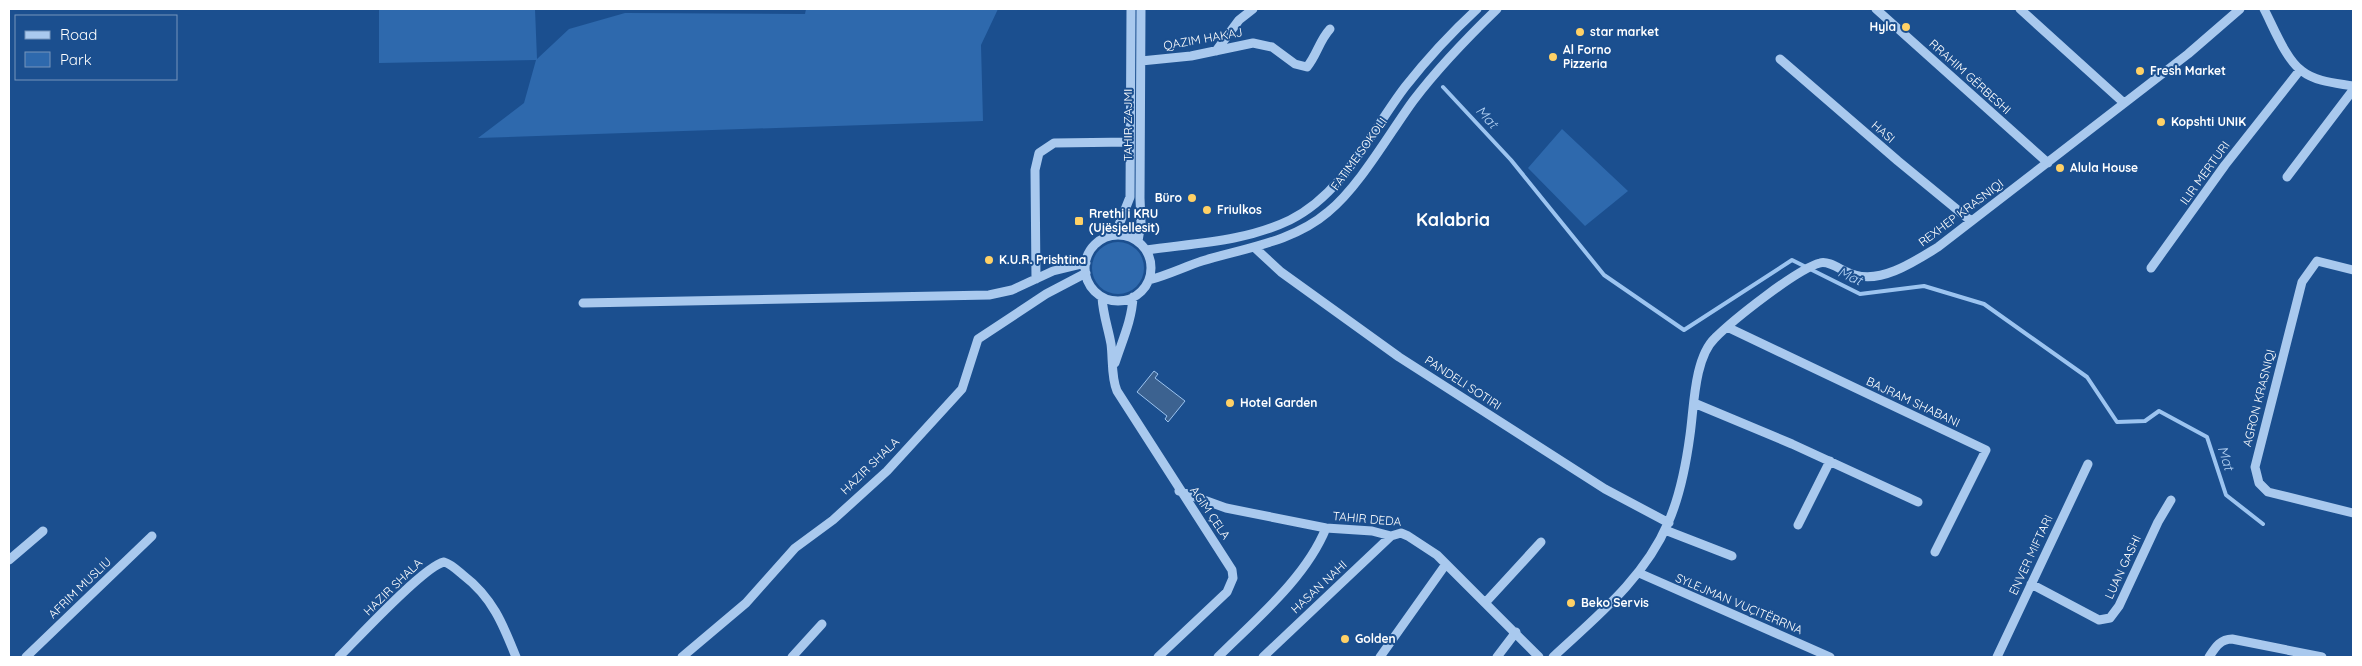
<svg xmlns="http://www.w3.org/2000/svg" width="2362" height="666" font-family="Quicksand,sans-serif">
  <rect width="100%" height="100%" fill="#1b4f8f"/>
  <!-- green -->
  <path fill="#2e69ad" d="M 379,9 L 535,9 L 537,59 L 569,29 L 625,13 L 805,14 L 806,9 L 998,9 L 981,45 L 983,121 L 478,138 L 524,103 L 536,60 L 379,63 Z
    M 1562,129 L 1628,191 L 1585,226 L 1528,168 Z
    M1092 268a26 26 0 1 1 52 0a26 26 0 1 1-52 0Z"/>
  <!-- water -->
  <path fill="#3c6290" stroke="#9cc4f0" d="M 1154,371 L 1158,374 L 1155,378 L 1185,401 L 1168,422 L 1165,419 L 1167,416 L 1137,392 Z"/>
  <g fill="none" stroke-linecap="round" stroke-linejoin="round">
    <!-- stream -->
    <path stroke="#9cc4f0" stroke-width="4" d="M 1443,87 L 1511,160 L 1604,275 L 1684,330 L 1792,260 L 1860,294 L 1924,286 L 1984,304 L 2087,377 L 2117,422 L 2145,421 L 2159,411 L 2207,437 L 2226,495 L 2263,524"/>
    <!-- minor -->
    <path stroke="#a9c9ee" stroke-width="9" d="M 1876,9 L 2048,163
      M 2020,9 L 2124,103
      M 2264,9 C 2273,26 2286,60 2302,71 C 2316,82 2336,83 2353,86
      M 1216,51 L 1239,20 L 1253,9
      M 1780,59 L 1898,161 L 1971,221
      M 1141,61 L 1191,56 L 1253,43 L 1272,47 L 1295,64 L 1307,67 C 1317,55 1319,41 1330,29
      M 2287,177 L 2353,90
      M 1115,235 L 1130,197 L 1131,9
      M1085 268a33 33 0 1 1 66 0a33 33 0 1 1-66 0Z
      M 1138,241 L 1141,223 L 1140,198 L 1141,9
      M 1254,247 L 1281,272 L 1399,357 L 1605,489 L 1669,523
      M 1146,250 C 1195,243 1244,242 1290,220 C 1344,193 1370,133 1405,87 C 1427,59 1451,33 1477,9
      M 2151,268 L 2225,165 L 2300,70
      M 2353,270 L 2317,261 L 2302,282 L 2255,467 L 2259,483 L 2268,492 L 2353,513
      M 1036,279 L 1035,170 L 1039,153 L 1054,143 L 1130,142
      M 1149,280 C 1168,275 1184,267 1202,261 C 1245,248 1293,242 1328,212 C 1359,187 1389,134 1413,101 C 1438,68 1467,38 1497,9
      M 1102,297 C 1103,315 1108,327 1111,344 C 1113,359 1111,377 1117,391 L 1232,570 L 1233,578 L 1227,592 L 1158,657
      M 583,303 L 989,295 L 1012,290 L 1053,271 L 1086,263
      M 1727,327 L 1986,450 L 1935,552
      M 1115,363 C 1122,341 1132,320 1133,297
      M 1694,403 L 1792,444 L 1918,502
      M 1179,491 L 1226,508 L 1326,528 L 1372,531 L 1391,536 L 1401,533 L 1408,536 L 1437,555 L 1539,657
      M 1798,525 L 1830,461
      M 1665,530 L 1732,556
      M 9,560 L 43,531
      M 1639,573 L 1830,657
      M 2031,584 L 2099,620 L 2110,618 L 2119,606 L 2158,522 L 2171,500
      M 1485,603 L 1541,542
      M 26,657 L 152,536
      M 339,657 C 357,639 424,566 444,562 C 451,564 457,570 463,575 C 492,597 503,624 516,657
      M 682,657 L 746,603 L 795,548 L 833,520 L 887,471 L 962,389 L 978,339 L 1046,294 L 1086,273
      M 792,657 L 822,624
      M 1218,657 C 1255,620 1306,578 1326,528
      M 1263,657 L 1391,536
      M 1380,657 L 1446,564
      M 1497,657 L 1516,632
      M 1553,657 C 1596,617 1644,579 1668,523 C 1680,496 1686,465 1690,435 C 1694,408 1694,358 1715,338 C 1733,320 1797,269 1820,263 C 1830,260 1844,273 1855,275 C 1883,283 1915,261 1938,247 L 2188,54 L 2240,9
      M 1997,657 L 2088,464
      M 2209,657 C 2215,648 2220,639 2232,639 L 2322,657"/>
  </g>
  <!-- markers -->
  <g fill="#ffd166" stroke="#1b4f8f" stroke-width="2">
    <circle cx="1906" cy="27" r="5"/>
    <circle cx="1580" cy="32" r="5"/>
    <circle cx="1553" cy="57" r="5"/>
    <circle cx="2140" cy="71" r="5"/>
    <circle cx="2161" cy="122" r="5"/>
    <circle cx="2060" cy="168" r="5"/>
    <circle cx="1192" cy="198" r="5"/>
    <circle cx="1207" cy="210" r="5"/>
    <rect x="1074" y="216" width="10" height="10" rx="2.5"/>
    <circle cx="989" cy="260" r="5"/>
    <circle cx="1230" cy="403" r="5"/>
    <circle cx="1571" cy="603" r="5"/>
    <circle cx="1345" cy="639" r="5"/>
  </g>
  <g text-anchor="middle" stroke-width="4" stroke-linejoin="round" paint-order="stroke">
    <!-- poi labels -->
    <g font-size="12" font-weight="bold" fill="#fff" stroke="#1b4f8f" text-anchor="start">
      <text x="1896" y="31" text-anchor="end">Hyla</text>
      <text x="1590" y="36">star market</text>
      <text x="1563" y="54">Al Forno<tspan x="1563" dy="14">Pizzeria</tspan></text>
      <text x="2150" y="75">Fresh Market</text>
      <text x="2171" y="126">Kopshti UNIK</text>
      <text x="2070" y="172">Alula House</text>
      <text x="1182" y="202" text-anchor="end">Büro</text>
      <text x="1217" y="214">Friulkos</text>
      <text x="1089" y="218">Rrethi i KRU<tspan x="1089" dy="14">(Ujësjellesit)</tspan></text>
      <text x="999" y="264">K.U.R. Prishtina</text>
      <text x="1240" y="407">Hotel Garden</text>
      <text x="1581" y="607">Beko Servis</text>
      <text x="1355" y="643">Golden</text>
    </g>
    <!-- street labels -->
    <g font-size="12" fill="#fff" stroke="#1b4f8f">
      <text transform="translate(1203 39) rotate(-10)" y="4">QAZIM HAKAJ</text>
      <text transform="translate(1970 77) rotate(42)" y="4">RRAHIM GËRBESHI</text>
      <text transform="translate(1128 125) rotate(-90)" y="4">TAHIR ZAJMI</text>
      <text transform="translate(1883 132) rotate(41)" y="4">HASI</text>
      <text transform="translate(1359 154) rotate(-54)" y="4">FATIME SOKOLI</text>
      <text transform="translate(2205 173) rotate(-54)" y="4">ILIR MERTURI</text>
      <text transform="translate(1961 213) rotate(-37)" y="4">REXHEP KRASNIQI</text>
      <text transform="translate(1463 383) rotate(33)" y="4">PANDELI SOTIRI</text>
      <text transform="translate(2259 398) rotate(-76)" y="4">AGRON KRASNIQI</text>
      <text transform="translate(1913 402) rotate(25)" y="4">BAJRAM SHABANI</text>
      <text transform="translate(870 466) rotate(-44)" y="4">HAZIR SHALA</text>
      <text transform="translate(1210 513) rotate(56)" y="4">AGIM ÇELA</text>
      <text transform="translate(1367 519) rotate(5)" y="4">TAHIR DEDA</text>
      <text transform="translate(2031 555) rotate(-65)" y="4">ENVER MIFTARI</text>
      <text transform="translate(2123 567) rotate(-65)" y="4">LUAN GASHI</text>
      <text transform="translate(393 587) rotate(-44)" y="4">HAZIR SHALA</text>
      <text transform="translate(1319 587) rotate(-43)" y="4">HASAN NAHI</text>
      <text transform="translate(80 588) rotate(-44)" y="4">AFRIM MUSLIU</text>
      <text transform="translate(1739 604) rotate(23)" y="4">SYLEJMAN VUÇITËRRNA</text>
    </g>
    <!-- water labels -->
    <g font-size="14" font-style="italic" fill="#b5d3f5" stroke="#1b4f8f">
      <text transform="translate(1487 117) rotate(47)" y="5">Mat</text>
      <text transform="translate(1850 276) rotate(24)" y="5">Mat</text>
      <text transform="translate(2226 458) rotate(72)" y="5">Mat</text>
    </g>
    <!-- district labels -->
    <g font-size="18" font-weight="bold" fill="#fff" stroke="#1b4f8f">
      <text x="1453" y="226">Kalabria</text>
    </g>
  </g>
  <!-- border -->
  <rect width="2362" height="666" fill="none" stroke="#ffffff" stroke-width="20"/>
  <!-- legend -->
  <rect x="15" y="15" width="162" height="65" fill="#1b4f8f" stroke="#7695bc"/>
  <rect x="25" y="31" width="25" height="8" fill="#a9c9ee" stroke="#7695bc"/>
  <text x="60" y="40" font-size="15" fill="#ffffff">Road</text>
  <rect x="25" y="52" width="25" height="15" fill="#2e69ad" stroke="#7695bc"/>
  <text x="60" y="65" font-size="15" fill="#ffffff">Park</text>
</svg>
